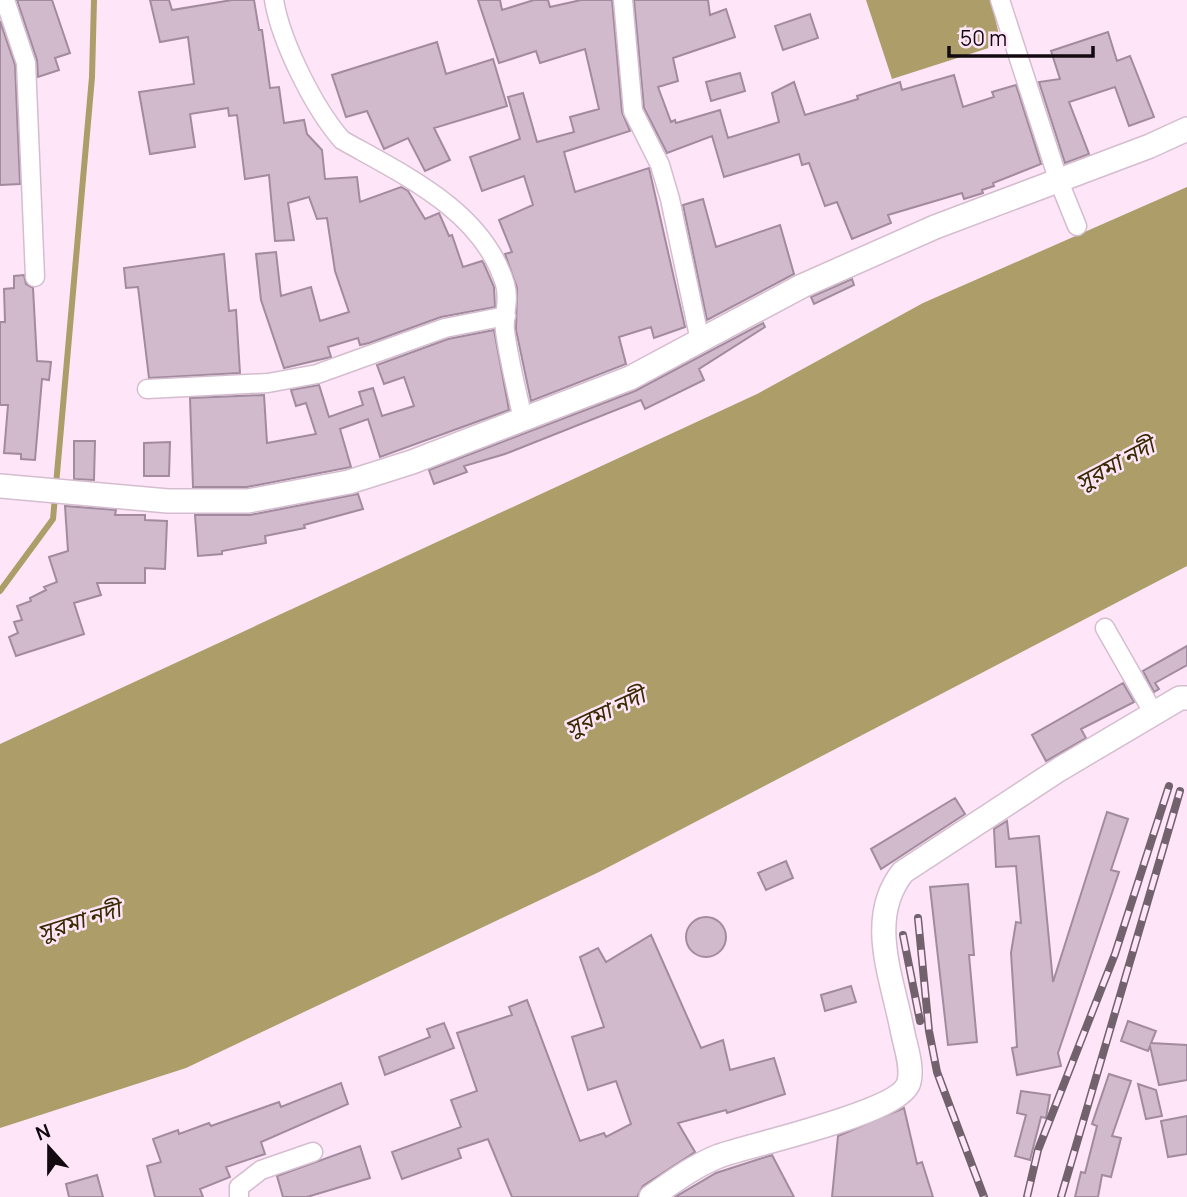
<svg xmlns="http://www.w3.org/2000/svg" width="1187" height="1197" font-family="Manrope,'Noto Sans Bengali',sans-serif">
  <rect width="100%" height="100%" fill="#fee5f8"/>
  <!-- water -->
  <path fill="#ac9d69" d="M 866,0 L 991,0 L 1001,44 L 892,79 Z
    M 1187,187 L 1187,566 L 599,872 L 186,1068 L 0,1128 L 0,744 L 757,394 L 923,303 Z"/>
  <g fill="none" stroke-linecap="round" stroke-linejoin="round">
    <!-- stream -->
    <path stroke="#ac9d69" stroke-width="6" d="M 0,591 L 53,519 L 92,77 L 94,0"/>
  </g>
  <!-- building -->
  <path fill="#d2bacd" stroke="#a28b9e" stroke-width="2" d="M 17,0 L 52,0 L 70,53 L 55,58 L 59,70 L 38,77 L 37,60 Z
    M 150,0 L 169,0 L 172,10 L 232,0 L 254,0 L 259,30 L 262,30 L 270,88 L 279,87 L 284,123 L 304,120 L 307,134 L 322,150 L 325,179 L 357,177 L 360,202 L 401,187 L 408,191 L 425,219 L 439,213 L 449,236 L 452,235 L 463,267 L 482,261 L 484,264 L 494,287 L 495,307 L 441,317 L 369,343 L 360,345 L 358,338 L 328,347 L 331,357 L 284,368 L 261,300 L 256,254 L 276,252 L 281,296 L 311,287 L 320,321 L 349,312 L 335,271 L 327,218 L 317,219 L 309,197 L 288,203 L 294,240 L 275,241 L 269,175 L 245,179 L 237,115 L 229,116 L 228,108 L 190,114 L 195,147 L 150,154 L 139,92 L 194,84 L 188,37 L 160,42 Z
    M 478,0 L 500,0 L 502,10 L 534,0 L 548,0 L 550,7 L 581,0 L 612,0 L 622,112 L 630,131 L 564,152 L 575,192 L 649,168 L 685,327 L 654,338 L 651,327 L 619,337 L 626,364 L 531,401 L 516,330 L 517,288 L 505,254 L 512,252 L 499,220 L 533,205 L 524,176 L 482,191 L 470,157 L 520,139 L 508,97 L 523,93 L 537,142 L 574,132 L 570,117 L 599,109 L 585,49 L 540,63 L 536,51 L 499,63 Z
    M 634,0 L 708,0 L 710,15 L 726,9 L 735,37 L 673,58 L 678,81 L 658,87 L 671,122 L 675,120 L 676,123 L 720,110 L 728,138 L 779,122 L 772,93 L 794,82 L 805,115 L 858,99 L 857,96 L 900,82 L 902,90 L 954,75 L 963,107 L 994,97 L 992,92 L 1016,85 L 1041,164 L 993,183 L 994,186 L 982,190 L 983,193 L 964,199 L 962,193 L 888,215 L 891,223 L 852,239 L 837,202 L 825,206 L 809,163 L 802,165 L 799,154 L 724,177 L 712,136 L 667,153 L 644,108 Z
    M 810,14 L 818,38 L 783,50 L 775,26 Z
    M 0,21 L 15,65 L 20,184 L 0,185 Z
    M 1108,32 L 1117,61 L 1130,56 L 1154,117 L 1129,126 L 1115,87 L 1069,102 L 1089,154 L 1065,163 L 1039,82 L 1060,79 L 1051,51 Z
    M 437,42 L 446,74 L 493,59 L 507,106 L 434,128 L 450,160 L 425,171 L 408,138 L 384,149 L 367,111 L 346,117 L 332,75 Z
    M 740,73 L 745,91 L 711,101 L 706,82 Z
    M 703,199 L 716,247 L 780,225 L 794,274 L 707,320 L 683,205 Z
    M 224,254 L 229,311 L 236,310 L 240,373 L 149,378 L 138,287 L 126,288 L 124,268 Z
    M 24,275 L 26,284 L 33,288 L 37,361 L 51,362 L 49,380 L 42,379 L 35,460 L 21,459 L 21,454 L 4,453 L 8,405 L 0,405 L 0,322 L 5,322 L 4,289 L 14,288 L 14,276 Z
    M 852,279 L 854,285 L 814,304 L 811,297 Z
    M 763,323 L 765,327 L 699,369 L 704,380 L 645,409 L 641,400 L 505,454 L 464,466 L 467,472 L 434,484 L 429,470 L 635,391 Z
    M 494,330 L 509,410 L 380,457 L 368,419 L 340,429 L 351,467 L 247,487 L 193,487 L 190,398 L 264,395 L 267,443 L 316,434 L 306,403 L 296,406 L 291,390 L 319,385 L 329,417 L 363,405 L 359,392 L 373,388 L 382,416 L 414,406 L 404,377 L 384,384 L 377,365 L 448,339 Z
    M 74,441 L 95,441 L 94,480 L 74,479 Z
    M 170,442 L 169,476 L 144,476 L 144,443 Z
    M 358,494 L 363,509 L 304,525 L 305,528 L 265,536 L 266,543 L 222,551 L 222,554 L 198,556 L 195,515 L 250,515 Z
    M 65,506 L 116,510 L 115,515 L 145,515 L 145,520 L 167,521 L 165,569 L 145,568 L 145,583 L 97,583 L 101,595 L 74,603 L 84,634 L 16,656 L 9,637 L 18,633 L 14,622 L 22,620 L 17,606 L 31,601 L 30,598 L 46,590 L 44,587 L 57,582 L 49,557 L 68,551 Z
    M 1187,646 L 1187,665 L 1155,683 L 1159,689 L 1154,692 L 1143,671 Z
    M 1123,683 L 1134,702 L 1081,729 L 1086,738 L 1046,761 L 1032,735 Z
    M 955,798 L 965,814 L 881,869 L 871,849 Z
    M 1107,812 L 1128,819 L 1111,870 L 1119,872 L 1058,1053 L 1061,1066 L 1017,1075 L 1012,1048 L 1017,1047 L 1011,953 L 1016,922 L 1021,923 L 1016,866 L 996,867 L 994,829 L 1007,821 L 1009,839 L 1039,836 L 1053,982 Z
    M 786,861 L 793,878 L 766,890 L 758,873 Z
    M 968,884 L 974,955 L 969,955 L 977,1042 L 948,1045 L 930,887 Z
    M686 937a20 20 0 1 1 40 0a20 20 0 1 1-40 0Z
    M 651,935 L 701,1048 L 723,1040 L 730,1070 L 774,1058 L 785,1094 L 727,1113 L 726,1110 L 678,1123 L 695,1152 L 643,1186 L 637,1197 L 512,1197 L 488,1139 L 458,1149 L 461,1158 L 402,1179 L 392,1152 L 461,1127 L 451,1100 L 477,1091 L 457,1033 L 512,1015 L 509,1007 L 527,1000 L 580,1141 L 604,1133 L 606,1137 L 631,1124 L 616,1081 L 588,1090 L 572,1037 L 604,1027 L 580,957 L 598,948 L 606,962 Z
    M 851,986 L 856,1002 L 825,1011 L 821,995 Z
    M 1128,1021 L 1156,1031 L 1151,1043 L 1187,1045 L 1187,1080 L 1159,1085 L 1150,1046 L 1148,1051 L 1121,1041 Z
    M 444,1023 L 454,1048 L 385,1075 L 379,1057 L 430,1037 L 427,1029 Z
    M 1109,1074 L 1131,1081 L 1112,1136 L 1121,1138 L 1111,1177 L 1102,1175 L 1098,1197 L 1075,1197 L 1081,1172 L 1085,1173 L 1097,1126 L 1092,1124 Z
    M 341,1083 L 348,1104 L 261,1142 L 265,1154 L 226,1167 L 230,1177 L 200,1189 L 203,1197 L 155,1197 L 147,1166 L 161,1162 L 153,1139 L 178,1130 L 179,1134 L 209,1123 L 211,1126 L 279,1102 L 281,1107 Z
    M 1138,1084 L 1156,1090 L 1162,1116 L 1146,1119 Z
    M 1021,1091 L 1050,1095 L 1046,1118 L 1041,1117 L 1030,1160 L 1015,1156 L 1026,1115 L 1017,1113 Z
    M 904,1108 L 917,1164 L 922,1162 L 933,1197 L 832,1197 L 838,1136 Z
    M 1187,1116 L 1187,1154 L 1168,1157 L 1161,1121 Z
    M 360,1146 L 370,1178 L 307,1197 L 283,1197 L 277,1176 Z
    M 772,1155 L 794,1197 L 675,1197 L 716,1173 Z
    M 97,1175 L 103,1197 L 69,1197 L 66,1184 Z"/>
  <g fill="none" stroke-linecap="round" stroke-linejoin="round">
    <defs>
      <path id="street" d="M 5,0 L 26,63 L 35,277
        M 274,0 C 281,42 314,108 342,140 C 404,175 483,211 505,284 C 510,300 503,315 505,331 C 509,361 517,391 523,420
        M 623,0 L 633,111 L 660,165 L 670,199 L 700,341
        M 1000,0 L 1058,179 L 1077,226
        M 147,389 L 268,383 L 317,374 L 445,328 L 506,316
        M 1105,628 L 1154,714
        M 239,1197 L 239,1187 L 261,1170 L 313,1152"/>
      <path id="secondary" d="M 0,486 L 168,501 L 248,501 L 349,482 L 412,462 L 630,378 L 802,286 L 935,227 L 1150,146 L 1187,129
        M 651,1197 C 674,1181 694,1166 719,1156 C 752,1144 901,1113 909,1082 C 913,1066 905,1045 902,1029 C 892,977 866,918 903,872 L 1060,769 L 1180,698 L 1187,698"/>
    </defs>
    <!-- street casing -->
    <use href="#street" stroke="#d5bdd0" stroke-width="21"/>
    <!-- secondary casing -->
    <use href="#secondary" stroke="#d5bdd0" stroke-width="26"/>
    <!-- street -->
    <use href="#street" stroke="#fff" stroke-width="18"/>
    <!-- secondary -->
    <use href="#secondary" stroke="#fff" stroke-width="23"/>
    <defs>
      <path id="rail" d="M 918,918 L 929,1031 L 937,1072 L 984,1197
        M 903,935 L 920,1021
        M 1027,1197 L 1038,1150 L 1115,954 L 1169,786
        M 1061,1197 L 1180,791"/>
    </defs>
    <!-- rail casing -->
    <use href="#rail" stroke="#71626e" stroke-width="8"/>
    <!-- rail -->
    <use href="#rail" stroke="#fee5f8" stroke-width="5" stroke-dasharray="16" stroke-linecap="butt"/>
  </g>
  <g text-anchor="middle" stroke-width="5" stroke-linejoin="round" paint-order="stroke">
    <!-- water labels -->
    <g font-size="23" font-style="italic" fill="#372b00" stroke="#fee5f8">
      <text transform="translate(1115 464) rotate(-28)" y="8">সুরমা নদী</text>
      <text transform="translate(605 712) rotate(-25)" y="8">সুরমা নদী</text>
      <text transform="translate(79 921) rotate(-17)" y="8">সুরমা নদী</text>
    </g>
  </g>
  <!-- north arrow -->
  <g transform="translate(49 1148) rotate(339)" stroke="#fee5f8" stroke-width="5" paint-order="stroke">
  <path d="M0-5L12 26L0 18L-12 26Z" fill="#120a10"/>
  <text y="-10" font-size="19" font-weight="bold" text-anchor="middle" fill="#120a10">N</text>
  </g>
  <!-- scale -->
  <path d="M949 46v10h144v-10" fill="none" stroke="#120a10" stroke-width="3.5"/>
  <text x="960" y="46" font-size="21" fill="#120a10" stroke="#fee5f8" stroke-width="5" paint-order="stroke">50 m</text>
</svg>
